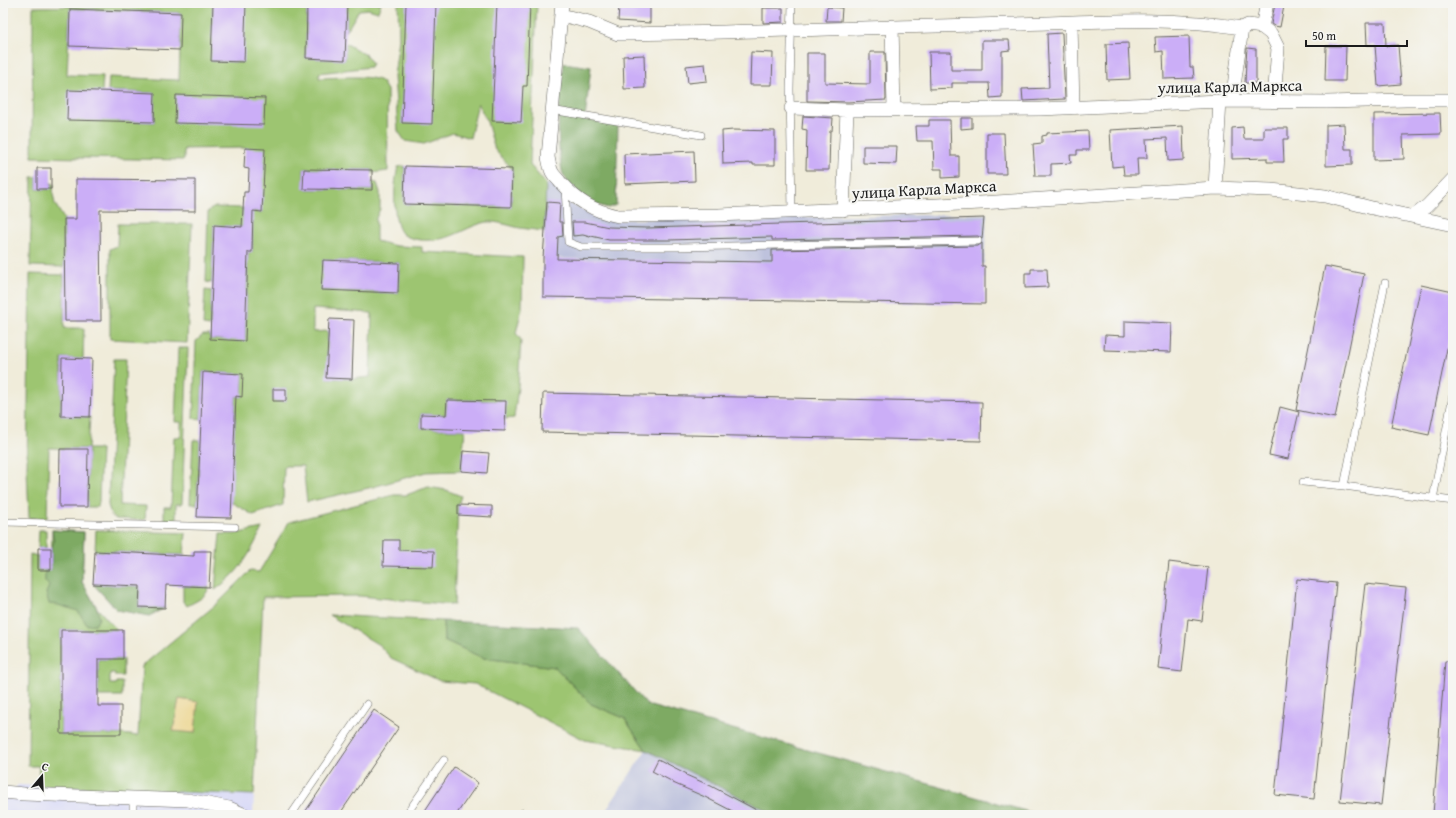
<svg xmlns="http://www.w3.org/2000/svg" width="1456" height="818" font-family="'Gentium Book Plus',serif">
  <rect width="100%" height="100%" fill="#f6f6f2"/>
  <filter id="ink" filterUnits="userSpaceOnUse"><feTurbulence type="fractalNoise" baseFrequency=".025" numOctaves="2"/><feDisplacementMap in="SourceGraphic" scale="8" xChannelSelector="R" yChannelSelector="G"/><feConvolveMatrix kernelMatrix="1 2 1 2 8 2 1 2 1" color-interpolation-filters="sRGB"/></filter>
  <filter id="wash" filterUnits="userSpaceOnUse"><feTurbulence type="fractalNoise" baseFrequency=".012" numOctaves="4" result="noise"/><feDisplacementMap in="SourceGraphic" scale="16" xChannelSelector="R" yChannelSelector="G"/><feGaussianBlur stdDeviation="0.9" result="paint"/><feColorMatrix in="noise" values="0 0 0 0 0 0 0 0 0 0 0 0 0 0 0 0 0 1.4 0 .05"/><feComposite in="paint" operator="in"/></filter>
  <g filter="url(#wash)">
    <rect width="100%" height="100%" fill="#f0ecda"/>
    <!-- built -->
    <path fill="#d6d7f8" d="M 18,785 L 254,795 L 253,815 L 3,815 L 3,801 Z"/>
    <!-- industrial -->
    <path fill="#bec2dd" d="M 546,184 L 558,184 L 569,203 L 602,220 L 987,214 L 984,264 L 767,263 L 543,258 Z
      M 646,750 L 776,815 L 603,815 Z"/>
    <!-- green -->
    <path fill="#9dc571" stroke="#5c7046" fill-rule="evenodd" d="M 160,3 L 213,3 L 212,61 L 243,62 L 245,3 L 307,3 L 306,58 L 345,60 L 345,43 L 366,55 L 372,63 L 370,67 L 319,73 L 319,78 C 332,78 374,74 382,82 C 384,84 385,88 387,90 L 388,171 L 372,173 L 372,170 L 304,169 L 304,189 L 372,190 L 372,182 L 377,183 L 380,192 L 380,209 L 376,218 L 376,241 L 396,246 L 422,247 L 422,252 L 523,257 L 522,308 L 516,333 L 521,340 L 518,387 L 514,418 L 505,419 L 505,401 L 447,400 L 446,415 L 421,414 L 421,428 L 465,430 L 461,471 L 426,472 L 373,487 L 307,502 L 303,466 L 284,466 L 283,505 L 253,515 L 231,502 L 236,396 L 242,397 L 243,374 L 203,372 L 201,419 L 193,418 L 196,341 L 203,335 L 210,335 L 210,339 L 245,340 L 248,252 L 252,252 L 252,227 L 214,226 L 212,283 L 206,282 L 208,211 L 215,207 L 243,208 L 243,211 L 262,212 L 245,148 L 184,149 L 184,160 L 32,157 L 33,7 L 159,5 ZM 70,9 L 181,13 L 179,80 L 109,77 L 108,91 L 154,93 L 154,122 L 67,119 L 102,91 L 103,76 L 67,75 ZM 323,260 L 399,263 L 398,293 L 322,290 ZM 313,309 L 372,313 L 370,377 L 352,379 L 327,378 L 328,331 L 313,332 ZM 273,389 L 286,389 L 286,401 L 273,401 Z
      M 347,3 L 381,3 L 378,12 L 368,9 L 359,10 L 346,32 Z
      M 398,3 L 537,3 L 530,165 L 546,184 L 544,231 C 536,230 528,229 520,228 C 510,226 497,221 487,222 C 470,225 455,237 440,239 C 429,241 414,241 404,235 C 391,227 394,180 398,167 L 405,166 L 404,204 L 511,207 L 512,169 L 495,150 L 487,122 L 478,103 L 470,138 L 453,133 L 424,144 L 405,141 L 398,131 L 394,76 L 399,39 Z
      M 32,177 L 37,177 L 37,189 L 50,189 L 51,183 L 54,184 L 53,194 L 55,204 L 64,219 L 64,267 L 30,266 Z
      M 118,224 L 192,224 L 187,343 L 110,339 L 110,249 L 117,246 Z
      M 30,274 L 64,275 L 64,328 L 84,328 L 83,359 L 62,358 L 61,416 L 90,417 L 88,449 L 101,449 L 99,502 L 98,507 L 87,507 L 88,449 L 49,448 L 47,518 L 29,518 L 27,469 Z
      M 205,290 L 212,291 L 210,326 L 203,325 Z
      M 178,348 L 188,348 L 182,504 L 176,504 L 176,520 L 164,519 L 164,507 L 171,507 L 174,437 L 181,437 L 181,422 L 175,422 Z
      M 114,359 L 126,359 L 120,505 L 146,506 L 145,520 L 116,519 L 111,515 L 108,505 Z
      M 193,440 L 200,440 L 197,504 L 190,504 Z
      M 428,487 L 446,490 L 461,496 L 458,505 L 454,605 L 360,596 L 263,597 L 254,795 L 38,786 L 39,766 L 28,766 L 30,554 L 38,556 L 38,570 L 51,570 L 52,530 L 84,532 L 82,582 L 97,608 L 117,630 L 61,630 L 61,734 L 121,734 L 138,736 L 142,666 L 219,602 L 250,571 L 259,572 L 289,522 L 394,495 L 406,495 Z
      M 262,528 C 250,555 239,573 215,590 L 220,534 L 235,534 Z
      M 39,530 L 46,530 L 46,548 L 38,548 Z
      M 96,530 L 186,533 L 184,555 L 95,551 Z
      M 183,586 L 209,587 C 206,598 196,601 187,606 L 183,602 Z
      M 329,615 L 443,621 L 444,640 L 483,658 L 555,667 L 591,704 L 624,718 L 646,750 L 585,740 L 475,684 L 440,681 L 391,658 L 379,645 Z
      M 98,659 L 123,659 L 123,676 L 115,676 L 115,673 L 110,673 L 110,684 L 116,684 L 116,682 L 122,682 L 122,696 L 98,696 Z"/>
    <!-- forest -->
    <path fill="#7eaa63" stroke="#4d6340" d="M 564,63 L 591,67 L 585,119 L 618,126 L 616,205 L 608,208 C 589,203 572,192 563,174 C 561,169 561,163 560,158 C 556,127 560,94 564,63 Z
      M 52,530 L 84,532 L 82,582 L 97,608 L 99,618 L 96,624 L 87,625 L 78,611 L 58,605 L 49,604 L 46,593 L 49,586 L 45,581 L 45,570 L 51,570 L 51,548 L 54,542 Z
      M 93,584 L 140,586 L 139,607 L 165,608 L 149,616 L 117,610 Z
      M 443,621 L 578,628 L 647,705 L 1040,815 L 776,815 L 646,750 L 624,718 L 591,704 L 555,667 L 483,658 L 444,640 Z"/>
    <!-- sand -->
    <path fill="#eeda9e" stroke="#857b5d" d="M 179,699 L 198,702 L 195,733 L 173,731 Z"/>
    <g id="blocks">
      <!-- building -->
      <path fill="#cbaef7" d="M 213,3 L 246,3 L 244,62 L 211,61 Z
        M 307,3 L 347,3 L 345,60 L 306,58 Z
        M 406,3 L 436,3 L 432,124 L 402,123 Z
        M 497,3 L 530,3 L 527,86 L 523,86 L 521,122 L 492,121 Z
        M 625,3 L 646,3 L 646,7 L 650,7 L 650,23 L 618,21 L 619,6 L 624,6 Z
        M 1275,4 L 1284,6 L 1280,27 L 1274,26 L 1271,24 Z
        M 827,7 L 842,8 L 841,21 L 826,21 Z
        M 763,8 L 783,8 L 783,22 L 763,23 Z
        M 70,9 L 181,13 L 180,50 L 69,46 Z
        M 1366,23 L 1385,23 L 1386,46 L 1398,45 L 1401,84 L 1378,86 L 1375,45 L 1367,45 Z
        M 1062,33 L 1065,99 L 1023,101 L 1022,89 L 1049,88 L 1047,34 Z
        M 1189,36 L 1190,67 L 1193,67 L 1194,78 L 1164,79 L 1163,51 L 1156,52 L 1155,37 Z
        M 982,40 L 1009,40 L 1010,50 L 1002,51 L 1002,97 L 990,98 L 989,83 L 952,83 L 952,88 L 930,89 L 929,52 L 951,52 L 951,70 L 982,70 Z
        M 1128,43 L 1130,79 L 1107,80 L 1106,44 Z
        M 1326,46 L 1346,46 L 1345,81 L 1325,81 Z
        M 1247,48 L 1256,49 L 1256,83 L 1245,83 L 1246,61 Z
        M 751,52 L 773,53 L 772,85 L 750,85 Z
        M 870,52 L 885,52 L 886,100 L 848,102 L 807,101 L 807,53 L 825,53 L 825,83 L 870,84 Z
        M 644,55 L 645,88 L 624,89 L 623,56 Z
        M 705,64 L 707,81 L 688,83 L 686,66 Z
        M 68,90 L 155,93 L 154,122 L 67,120 Z
        M 176,95 L 265,98 L 264,125 L 175,123 Z
        M 1440,113 L 1441,134 L 1403,135 L 1404,159 L 1374,160 L 1374,114 Z
        M 803,116 L 833,118 L 832,131 L 830,131 L 829,170 L 806,170 L 807,130 L 802,129 Z
        M 961,118 L 972,118 L 972,128 L 961,129 Z
        M 929,120 L 950,120 L 951,156 L 959,156 L 959,177 L 942,178 L 942,169 L 934,169 L 933,141 L 917,141 L 916,126 L 929,126 Z
        M 1344,124 L 1345,149 L 1352,149 L 1352,165 L 1326,166 L 1326,125 Z
        M 1183,126 L 1184,160 L 1168,161 L 1167,138 L 1146,139 L 1147,158 L 1137,158 L 1138,175 L 1124,175 L 1123,166 L 1112,167 L 1110,130 Z
        M 1243,127 L 1244,139 L 1264,139 L 1264,128 L 1288,128 L 1288,139 L 1283,139 L 1284,162 L 1267,162 L 1267,158 L 1232,159 L 1232,128 Z
        M 733,130 L 775,131 L 775,165 L 753,165 L 753,163 L 723,164 L 722,131 Z
        M 1088,131 L 1089,150 L 1077,150 L 1077,155 L 1070,155 L 1071,163 L 1051,164 L 1051,176 L 1035,176 L 1033,144 L 1042,143 L 1042,136 L 1047,135 L 1047,133 Z
        M 987,133 L 1004,133 L 1006,174 L 987,174 Z
        M 863,146 L 897,146 L 896,164 L 863,163 Z
        M 245,148 L 265,149 L 262,212 L 253,211 L 252,252 L 248,252 L 245,341 L 210,339 L 214,225 L 242,227 L 244,192 L 248,192 L 249,169 L 244,168 Z
        M 694,151 L 695,181 L 625,184 L 624,154 Z
        M 405,166 L 512,169 L 511,207 L 404,204 Z
        M 37,168 L 51,168 L 51,189 L 37,189 Z
        M 304,169 L 372,170 L 372,190 L 303,189 Z
        M 76,179 L 195,180 L 195,211 L 100,210 L 101,321 L 65,321 L 64,219 L 76,219 Z
        M 547,202 L 560,203 L 559,222 L 562,222 L 563,236 L 558,237 L 557,259 L 772,262 L 772,250 L 978,246 L 982,243 L 982,266 L 985,266 L 985,304 L 543,297 L 543,258 Z
        M 984,218 L 982,239 L 978,236 L 772,240 L 772,237 L 669,240 L 609,240 L 591,236 L 590,237 L 583,235 L 573,236 L 572,222 L 585,222 L 609,227 L 647,228 Z
        M 323,260 L 399,263 L 398,293 L 321,290 Z
        M 1325,266 L 1364,274 L 1335,418 L 1296,410 Z
        M 1031,269 L 1047,269 L 1048,287 L 1025,288 L 1025,273 L 1031,273 Z
        M 1421,285 L 1453,292 L 1453,320 L 1429,435 L 1391,427 Z
        M 329,319 L 354,320 L 352,379 L 326,378 Z
        M 1125,321 L 1172,323 L 1171,352 L 1104,350 L 1105,335 L 1125,336 Z
        M 62,358 L 92,359 L 90,417 L 61,416 Z
        M 203,372 L 243,374 L 242,397 L 236,396 L 231,518 L 197,517 Z
        M 273,389 L 286,389 L 286,401 L 273,401 Z
        M 543,393 L 982,402 L 981,441 L 542,432 Z
        M 447,400 L 506,401 L 505,431 L 421,428 L 421,414 L 446,415 Z
        M 1280,407 L 1299,412 L 1288,459 L 1269,455 Z
        M 60,449 L 88,449 L 87,507 L 59,507 Z
        M 463,451 L 489,453 L 487,473 L 461,471 Z
        M 458,505 L 492,506 L 492,517 L 458,515 Z
        M 384,540 L 399,540 L 399,550 L 434,551 L 433,567 L 383,566 Z
        M 38,548 L 51,548 L 51,570 L 38,570 Z
        M 95,551 L 194,556 L 194,551 L 211,551 L 209,587 L 166,585 L 165,608 L 139,607 L 140,586 L 93,584 Z
        M 1169,562 L 1208,567 L 1202,621 L 1188,619 L 1182,672 L 1158,669 Z
        M 1297,579 L 1336,583 L 1314,799 L 1275,795 Z
        M 1365,584 L 1406,588 L 1381,805 L 1340,801 Z
        M 61,630 L 123,630 L 123,659 L 98,659 L 98,706 L 121,706 L 121,734 L 61,734 Z
        M 1445,661 L 1453,661 L 1453,815 L 1433,814 Z
        M 374,710 L 399,727 L 339,815 L 303,815 Z
        M 658,759 L 687,774 L 686,775 L 711,786 L 766,815 L 740,815 L 705,797 L 673,783 L 673,782 L 652,771 Z
        M 454,767 L 478,783 L 456,815 L 422,815 Z"/>
    </g>
  </g>
  <g filter="url(#ink)">
    <use href="#blocks" fill-opacity="0" stroke="#66655e" stroke-width="1"/>
    <g fill="none" stroke-linecap="round" stroke-linejoin="round">
      <defs>
        <path id="lane" d="M 551,110 L 701,135
          M 565,187 L 568,242 L 581,247 L 678,247 L 978,241
          M 792,212 L 790,89 L 792,3
          M 1303,482 L 1344,486 L 1453,501
          M 1344,486 L 1385,283
          M 1433,499 L 1453,395
          M 3,522 L 235,527
          M 133,815 L 133,797
          M 291,815 L 367,704
          M 406,815 L 444,760
          M 522,815 L 523,813"/>
        <path id="street" d="M 562,3 L 548,157 C 549,162 550,168 552,172 C 554,176 558,179 560,182 C 577,201 593,211 618,216 L 719,215 L 981,203 L 1215,188 L 1271,190 L 1325,196 L 1372,208 L 1453,225
          M 561,15 L 589,22 L 618,34 C 750,32 881,27 1013,24 C 1089,22 1167,16 1242,28
          M 1071,23 L 1073,108
          M 892,26 L 894,109
          M 1262,27 L 1271,34 L 1278,48 L 1274,100
          M 1232,101 L 1242,28 L 1248,25 L 1262,27 L 1267,3
          M 791,108 L 847,110 L 1041,109 L 1220,101 L 1327,102 L 1406,100 L 1453,100
          M 1215,188 L 1220,101
          M 843,210 L 847,110
          M 1414,216 L 1427,206 L 1453,179
          M 3,792 L 24,794 L 188,800 L 229,808 L 245,815"/>
      </defs>
      <!-- lane casing -->
      <use href="#lane" stroke="#66655e" stroke-width="8"/>
      <!-- street casing -->
      <use href="#street" stroke="#66655e" stroke-width="14"/>
      <!-- lane -->
      <use href="#lane" stroke="#fff" stroke-width="7"/>
      <!-- street -->
      <use href="#street" stroke="#fff" stroke-width="13"/>
    </g>
  </g>
  <g text-anchor="middle" stroke-width="4" stroke-linejoin="round" paint-order="stroke">
    <!-- street labels -->
    <g font-size="16" fill="#1c1c1c" stroke="#f6f6f2">
      <text transform="translate(1230 86) rotate(-1)" y="6">улица Карла Маркса</text>
      <text transform="translate(924 189) rotate(-3)" y="6">улица Карла Маркса</text>
    </g>
  </g>
  <!-- margin -->
  <rect width="1456" height="818" fill="none" stroke="#f6f6f2" stroke-width="16"/>
  <!-- north arrow -->
  <g transform="translate(42 776) rotate(19)" stroke="#f6f6f2" stroke-width="3" paint-order="stroke">
  <path d="M0-3L7 15L0 10L-7 15Z" fill="#1c1c1c"/>
  <text y="-6" font-size="11" font-weight="bold" text-anchor="middle" fill="#1c1c1c">С</text>
  </g>
  <!-- scale -->
  <path d="M1306 40v6h101v-6" fill="none" stroke="#1c1c1c" stroke-width="2"/>
  <text x="1312" y="40" font-size="12" fill="#1c1c1c" stroke="#f6f6f2" stroke-width="3" paint-order="stroke">50 m</text>
</svg>
